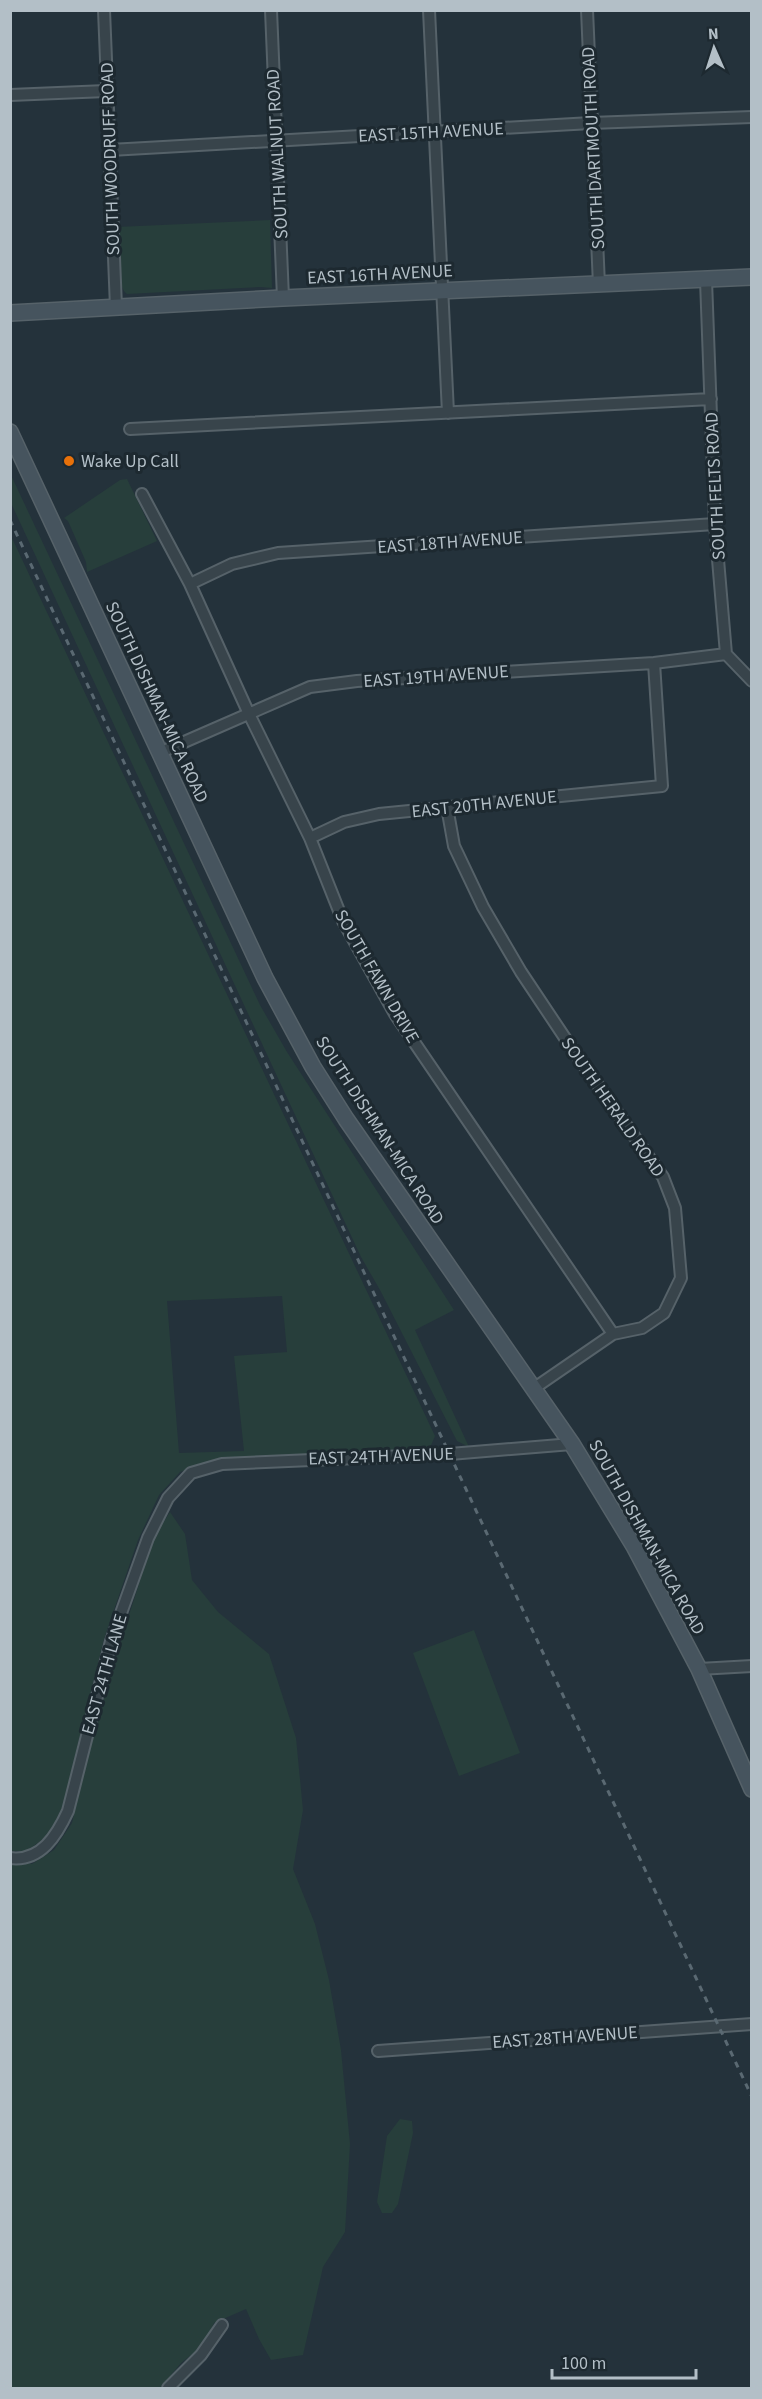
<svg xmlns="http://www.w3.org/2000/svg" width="762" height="2399" font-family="'Source Sans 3',sans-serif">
  <rect width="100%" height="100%" fill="#24323b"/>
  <!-- green -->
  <path fill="#273e3b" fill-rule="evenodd" d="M 270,220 L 272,288 L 261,287 L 127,294 C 115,285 118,242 117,227 Z
    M 10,473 L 260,1005 L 287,1052 L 454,1310 L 415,1330 L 469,1447 L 457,1441 L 380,1290 L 361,1257 L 11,503 Z
    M 127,479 L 157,541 L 87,572 L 86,562 L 68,521 L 64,518 L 120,480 Z
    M 11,536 L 435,1436 L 429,1450 L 220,1459 L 180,1472 L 159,1495 L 138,1540 L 104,1639 L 62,1809 L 47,1836 L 27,1851 L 11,1851 ZM 282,1296 L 287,1352 L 234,1356 L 244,1451 L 179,1453 L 167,1301 Z
    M 170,1512 L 185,1534 L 192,1580 L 218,1612 L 269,1654 L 296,1738 L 303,1810 L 293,1869 L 315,1924 L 329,1980 L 341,2050 L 350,2144 L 345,2232 L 323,2267 L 303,2355 L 271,2360 L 259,2339 L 246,2309 L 214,2323 L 205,2344 L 181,2363 L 160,2388 L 11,2388 L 11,1861 L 32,1864 L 54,1850 L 72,1823 L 89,1749 L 122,1637 L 154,1537 Z
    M 474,1630 L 520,1753 L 459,1776 L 413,1653 Z
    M 400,2119 L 412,2121 L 413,2133 L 398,2204 L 392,2213 L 382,2213 L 377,2202 L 387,2136 Z"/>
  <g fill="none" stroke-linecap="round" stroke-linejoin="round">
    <defs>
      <path id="minor" d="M 104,10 L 116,307
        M 271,10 L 283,298
        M 429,10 L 448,413
        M 587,10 L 599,285
        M 10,95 L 106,91
        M 110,150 L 591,123 L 752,117
        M 706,280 L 715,524 L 726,654 L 752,681
        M 130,429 L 711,399
        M 142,494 L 190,584 L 249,714 L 310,838 L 343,921 L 395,1014 L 613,1334
        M 190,584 L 232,564 L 278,553 L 715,524
        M 159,753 L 310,687 L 357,681 L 654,663 L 726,654
        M 447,807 L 454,846 L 483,907 L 521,972 L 571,1047 L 663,1177 L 675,1208 L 681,1278 L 664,1313 L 642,1328 L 613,1334 L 533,1389
        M 310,838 L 344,822 L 379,814 L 662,786 L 654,663
        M 699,1669 L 752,1666
        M 10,1858 C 41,1862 57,1835 68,1811 L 111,1641 L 148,1538 L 168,1498 L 191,1473 L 222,1464 L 450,1454 L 572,1444
        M 378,2051 L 752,2024
        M 168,2388 L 201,2355 L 222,2325"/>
      <path id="secondary" d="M 10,313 L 283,298 L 752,277
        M 10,432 L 265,978 L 313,1067 L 346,1119 L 572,1444 L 634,1546 L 699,1669 L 752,1789"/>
    </defs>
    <!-- minor casing -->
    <use href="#minor" stroke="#566269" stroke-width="14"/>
    <!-- secondary casing -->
    <use href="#secondary" stroke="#566269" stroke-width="18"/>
    <!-- minor -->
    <use href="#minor" stroke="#38444b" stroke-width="10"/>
    <!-- secondary -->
    <use href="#secondary" stroke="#46545e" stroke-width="15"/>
    <!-- rail -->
    <path stroke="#5a6972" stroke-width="3" stroke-dasharray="6 6" stroke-linecap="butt" d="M 10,520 L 752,2097"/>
  </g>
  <!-- markers -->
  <circle fill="#e8710a" stroke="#1d2930" stroke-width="2" cx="69" cy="461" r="6"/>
  <g text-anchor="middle" stroke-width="6" stroke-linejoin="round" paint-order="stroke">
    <!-- street labels -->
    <g font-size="18" fill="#b3bfc7" stroke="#1d2930">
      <text transform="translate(431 132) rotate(-3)" y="6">EAST 15TH AVENUE</text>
      <text transform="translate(593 148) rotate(-93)" y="6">SOUTH DARTMOUTH ROAD</text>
      <text transform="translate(277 154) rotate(-93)" y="6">SOUTH WALNUT ROAD</text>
      <text transform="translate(110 159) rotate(-92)" y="6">SOUTH WOODRUFF ROAD</text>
      <text transform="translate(380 274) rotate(-3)" y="6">EAST 16TH AVENUE</text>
      <text transform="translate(715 486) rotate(-93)" y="6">SOUTH FELTS ROAD</text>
      <text transform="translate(450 542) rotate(-4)" y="6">EAST 18TH AVENUE</text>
      <text transform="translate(436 676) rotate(-4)" y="6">EAST 19TH AVENUE</text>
      <text transform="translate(157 702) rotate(65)" y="6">SOUTH DISHMAN-MICA ROAD</text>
      <text transform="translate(484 804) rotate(-6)" y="6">EAST 20TH AVENUE</text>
      <text transform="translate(377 976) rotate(60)" y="6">SOUTH FAWN DRIVE</text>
      <text transform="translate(613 1107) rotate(55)" y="6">SOUTH HERALD ROAD</text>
      <text transform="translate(380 1130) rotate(57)" y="6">SOUTH DISHMAN-MICA ROAD</text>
      <text transform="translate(381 1456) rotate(-2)" y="6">EAST 24TH AVENUE</text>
      <text transform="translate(647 1537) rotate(61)" y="6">SOUTH DISHMAN-MICA ROAD</text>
      <text transform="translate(104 1674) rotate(-74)" y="6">EAST 24TH LANE</text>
      <text transform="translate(565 2037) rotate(-4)" y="6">EAST 28TH AVENUE</text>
    </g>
    <!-- poi labels -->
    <g font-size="18" fill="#b3bfc7" stroke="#1d2930" text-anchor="start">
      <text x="81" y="467">Wake Up Call</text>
    </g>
  </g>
  <!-- border -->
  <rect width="762" height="2399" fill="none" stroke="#b3bfc7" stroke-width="24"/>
  <!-- north arrow -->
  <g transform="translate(714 48) rotate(357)" stroke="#1d2930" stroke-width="4.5" paint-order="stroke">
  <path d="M0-4.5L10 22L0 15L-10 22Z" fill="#b3bfc7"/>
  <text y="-9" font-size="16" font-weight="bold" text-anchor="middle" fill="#b3bfc7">N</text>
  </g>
  <!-- scale -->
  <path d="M552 2369v9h144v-9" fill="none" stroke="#b3bfc7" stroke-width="3"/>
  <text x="561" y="2369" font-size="18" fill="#b3bfc7" stroke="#1d2930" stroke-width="4.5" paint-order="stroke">100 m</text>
</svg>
